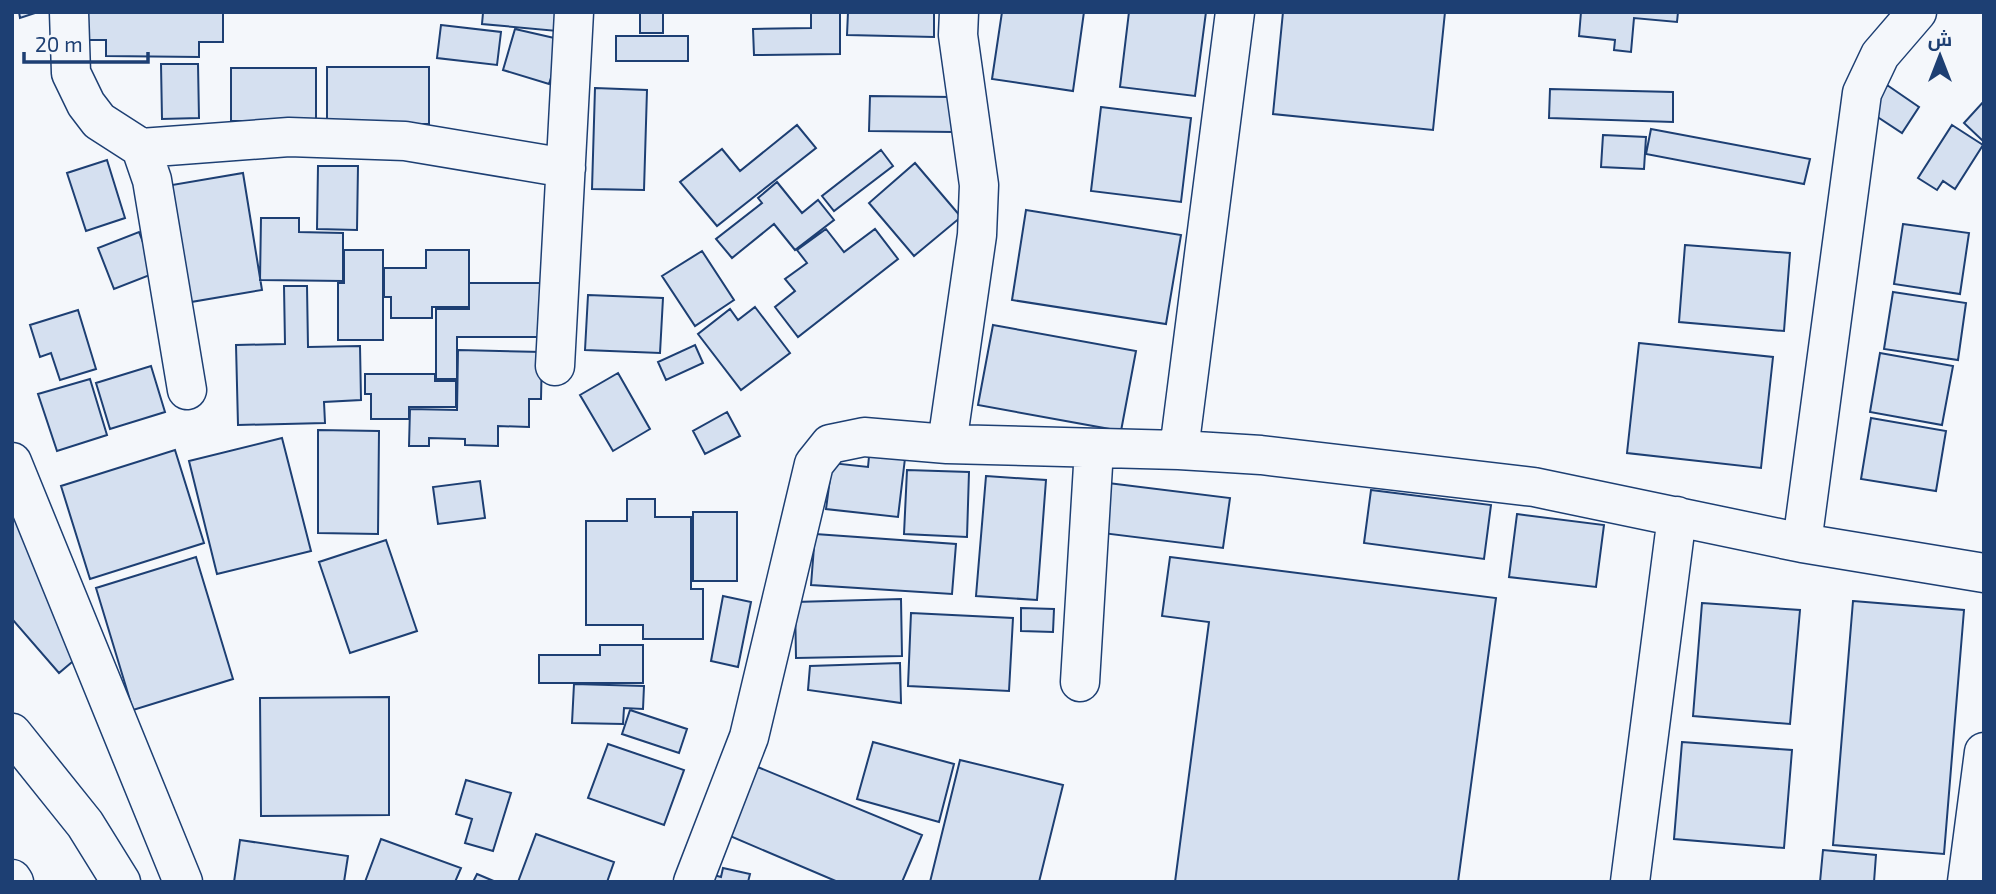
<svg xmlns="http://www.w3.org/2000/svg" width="1996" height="894" font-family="'Exo 2',Cairo,sans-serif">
  <rect width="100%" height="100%" fill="#f4f7fb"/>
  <!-- building -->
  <path fill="#d5e0f0" stroke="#1d3f73" stroke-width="2" d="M 19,12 L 38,12 L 20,18 Z
    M 88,12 L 223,12 L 223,42 L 199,42 L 199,57 L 106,56 L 106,40 L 88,40 Z
    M 494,12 L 559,12 L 557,31 L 482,24 L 483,13 Z
    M 640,12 L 663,12 L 663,33 L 640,33 Z
    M 811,12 L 840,12 L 840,54 L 754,55 L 753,29 L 811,28 Z
    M 848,12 L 934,12 L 934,37 L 847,35 Z
    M 1002,12 L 1084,12 L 1073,91 L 992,79 Z
    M 1129,12 L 1206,12 L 1195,96 L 1120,87 Z
    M 1283,12 L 1445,12 L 1433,130 L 1273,114 Z
    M 1581,12 L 1678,12 L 1677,22 L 1634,18 L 1631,52 L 1614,50 L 1615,40 L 1579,36 Z
    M 441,25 L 501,32 L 497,65 L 437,58 Z
    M 515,29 L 563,40 L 549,84 L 503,70 Z
    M 616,36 L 688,36 L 688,61 L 616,61 Z
    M 161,64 L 198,64 L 199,118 L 162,119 Z
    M 327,67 L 429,67 L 429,124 L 327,124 Z
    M 231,68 L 316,68 L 316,121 L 231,121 Z
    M 1887,85 L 1919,107 L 1902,133 L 1870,112 Z
    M 595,88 L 647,90 L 644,190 L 592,189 Z
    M 1550,89 L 1673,92 L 1673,122 L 1549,118 Z
    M 870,96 L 953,97 L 953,132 L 869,131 Z
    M 1984,101 L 1984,142 L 1964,123 Z
    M 1101,107 L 1191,118 L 1181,202 L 1091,191 Z
    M 797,125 L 816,148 L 717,226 L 680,182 L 722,149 L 740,171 Z
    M 1952,125 L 1983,145 L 1955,189 L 1943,181 L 1937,190 L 1918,178 Z
    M 1651,129 L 1810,159 L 1804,184 L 1646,154 Z
    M 1603,135 L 1646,137 L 1644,169 L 1601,167 Z
    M 881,150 L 893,166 L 834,211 L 822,196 Z
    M 107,160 L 125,218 L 86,231 L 67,173 Z
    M 915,163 L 961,217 L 914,256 L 869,203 Z
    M 318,166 L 358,166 L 357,230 L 317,229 Z
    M 243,173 L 262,290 L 191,302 L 172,185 Z
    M 777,182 L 802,213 L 818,200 L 834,220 L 795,250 L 774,224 L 732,258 L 716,239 L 762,203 L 758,198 Z
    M 1026,210 L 1181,235 L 1166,324 L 1012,300 Z
    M 261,218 L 299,218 L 299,232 L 343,233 L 343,281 L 260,280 Z
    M 1903,224 L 1969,233 L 1960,294 L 1894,284 Z
    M 826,229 L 844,252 L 875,229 L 898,259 L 798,337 L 775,307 L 795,291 L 785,279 L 807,263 L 797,250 Z
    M 139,232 L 155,273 L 114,289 L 98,248 Z
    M 1685,245 L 1790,253 L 1784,331 L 1679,322 Z
    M 344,250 L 383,250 L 383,340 L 338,340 L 338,283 L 344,283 Z
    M 426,250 L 469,250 L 469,307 L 432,307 L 432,318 L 391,318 L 391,297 L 384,297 L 384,268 L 426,268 Z
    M 702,251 L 734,300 L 695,326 L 662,276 Z
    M 469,283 L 545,283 L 545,337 L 457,337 L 457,379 L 436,379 L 436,309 L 469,309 Z
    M 284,286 L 307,286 L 308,347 L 360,346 L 361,400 L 324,402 L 325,423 L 238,425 L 236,345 L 285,344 Z
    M 1893,292 L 1966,303 L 1958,360 L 1884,349 Z
    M 588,295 L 663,298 L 660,353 L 585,350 Z
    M 755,307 L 790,353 L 741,390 L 698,334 L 730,309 L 738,320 Z
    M 78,310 L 96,369 L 60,380 L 51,353 L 40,357 L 30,325 Z
    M 993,325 L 1136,351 L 1121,431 L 978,405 Z
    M 1639,343 L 1773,357 L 1761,468 L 1627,453 Z
    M 695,345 L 703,363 L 666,380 L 658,362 Z
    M 458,350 L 542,352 L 541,399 L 529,399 L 529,427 L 498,426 L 498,446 L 465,445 L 465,439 L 429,438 L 429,446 L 409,446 L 410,409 L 457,410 Z
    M 1880,353 L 1953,366 L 1942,425 L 1870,412 Z
    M 151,366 L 165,412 L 110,429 L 96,383 Z
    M 618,373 L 650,429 L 613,451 L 580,395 Z
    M 365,374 L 435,374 L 435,381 L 456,381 L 456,407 L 409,407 L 409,419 L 371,419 L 371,394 L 365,394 Z
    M 90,379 L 107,435 L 57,451 L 38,394 Z
    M 727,412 L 740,436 L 705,454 L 693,431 Z
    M 1871,418 L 1946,431 L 1936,491 L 1861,479 Z
    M 318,430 L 379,431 L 378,534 L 318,533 Z
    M 282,438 L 311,551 L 217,574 L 189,461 Z
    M 870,446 L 906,450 L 898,517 L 826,509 L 832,463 L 868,467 Z
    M 175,450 L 204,543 L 90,579 L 61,486 Z
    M 907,470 L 969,472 L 967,537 L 904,534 Z
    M 986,476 L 1046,480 L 1037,600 L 976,596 Z
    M 480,481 L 485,518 L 438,524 L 433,487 Z
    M 1108,483 L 1230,498 L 1223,548 L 1102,533 Z
    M 12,489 L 78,657 L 59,673 L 12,619 Z
    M 1371,490 L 1491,505 L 1484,559 L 1364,543 Z
    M 627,499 L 655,499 L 655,517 L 691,517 L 691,589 L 703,589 L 703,639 L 643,639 L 643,625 L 586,625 L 586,521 L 627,521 Z
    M 693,512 L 737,512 L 737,581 L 693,581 Z
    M 1517,514 L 1604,525 L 1596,587 L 1509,577 Z
    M 815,534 L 956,544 L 952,594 L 811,585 Z
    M 386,540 L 417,631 L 350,653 L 319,562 Z
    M 196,557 L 233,679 L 133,710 L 96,588 Z
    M 1170,557 L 1496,598 L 1458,882 L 1175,882 L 1209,622 L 1162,616 Z
    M 723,596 L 751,602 L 738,667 L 711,661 Z
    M 901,599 L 902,656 L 796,658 L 795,602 Z
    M 1853,601 L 1964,610 L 1944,854 L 1833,845 Z
    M 1702,603 L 1800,610 L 1790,724 L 1693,716 Z
    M 1021,608 L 1054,609 L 1053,632 L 1021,631 Z
    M 911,613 L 1013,618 L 1009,691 L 908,686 Z
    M 600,645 L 643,645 L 643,683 L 539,683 L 539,655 L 600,655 Z
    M 900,663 L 901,703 L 808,690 L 810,666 Z
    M 574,684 L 644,686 L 643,709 L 624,708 L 623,724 L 572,723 Z
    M 389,697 L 389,815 L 261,816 L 260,698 Z
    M 630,710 L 687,729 L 679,753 L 622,734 Z
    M 873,742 L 954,764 L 939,822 L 857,799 Z
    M 1682,742 L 1792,750 L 1784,848 L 1674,839 Z
    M 608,744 L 684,770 L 664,825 L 588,798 Z
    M 960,760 L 1063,785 L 1039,882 L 930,882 Z
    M 753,765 L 922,835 L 902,882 L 838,882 L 723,833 Z
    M 466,780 L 511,793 L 493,851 L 465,843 L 472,819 L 456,814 Z
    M 536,834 L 614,862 L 607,882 L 518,882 Z
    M 381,839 L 461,868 L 455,882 L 365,882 Z
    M 240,840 L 348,856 L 344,882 L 234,882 Z
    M 1823,850 L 1876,855 L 1874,882 L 1820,882 Z
    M 723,868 L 750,874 L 748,882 L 692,882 L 695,870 L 721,877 Z
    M 477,874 L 496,882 L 473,882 Z"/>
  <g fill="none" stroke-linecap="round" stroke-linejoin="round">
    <defs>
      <path id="minor" d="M 69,12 L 71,73 L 86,104 L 99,121 L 141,148 L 152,180 L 187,390
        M 141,148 L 289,137 L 405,141 L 566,168
        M 555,366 L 574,12
        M 947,444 L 977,235 L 979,185 L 958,35 L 959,12
        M 1179,450 L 1261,455 L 1534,487 L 1802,543 L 1984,573
        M 12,462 L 183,882
        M 1802,543 L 1862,93 L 1880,55 L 1917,12
        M 1080,682 L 1094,449
        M 693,882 L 749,737 L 814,464 L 830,444 L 864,437 L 947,444 L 1179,450 L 1235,12
        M 1630,882 L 1677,516
        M 1967,882 L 1984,752"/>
      <path id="highway" d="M 12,733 L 85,824 L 121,882
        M 12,879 L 14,882"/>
    </defs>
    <!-- minor casing -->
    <use href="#minor" stroke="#1d3f73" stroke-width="41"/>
    <!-- highway casing -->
    <use href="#highway" stroke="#1d3f73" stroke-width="41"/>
    <!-- minor -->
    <use href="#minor" stroke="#f4f7fb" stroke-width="38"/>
    <!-- highway -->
    <use href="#highway" stroke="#f4f7fb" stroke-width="38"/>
  </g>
  <!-- border -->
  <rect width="1996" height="894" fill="none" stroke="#1d3f73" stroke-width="28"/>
  <!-- north arrow -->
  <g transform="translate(1940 56)" stroke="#f4f7fb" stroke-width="5" paint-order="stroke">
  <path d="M0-5L12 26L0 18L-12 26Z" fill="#1d3f73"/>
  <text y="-10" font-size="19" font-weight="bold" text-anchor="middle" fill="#1d3f73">ش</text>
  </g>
  <!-- scale -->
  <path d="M24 52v10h124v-10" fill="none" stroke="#1d3f73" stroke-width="3.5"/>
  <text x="35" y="52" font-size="21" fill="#1d3f73" stroke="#f4f7fb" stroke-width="5" paint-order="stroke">20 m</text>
</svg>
